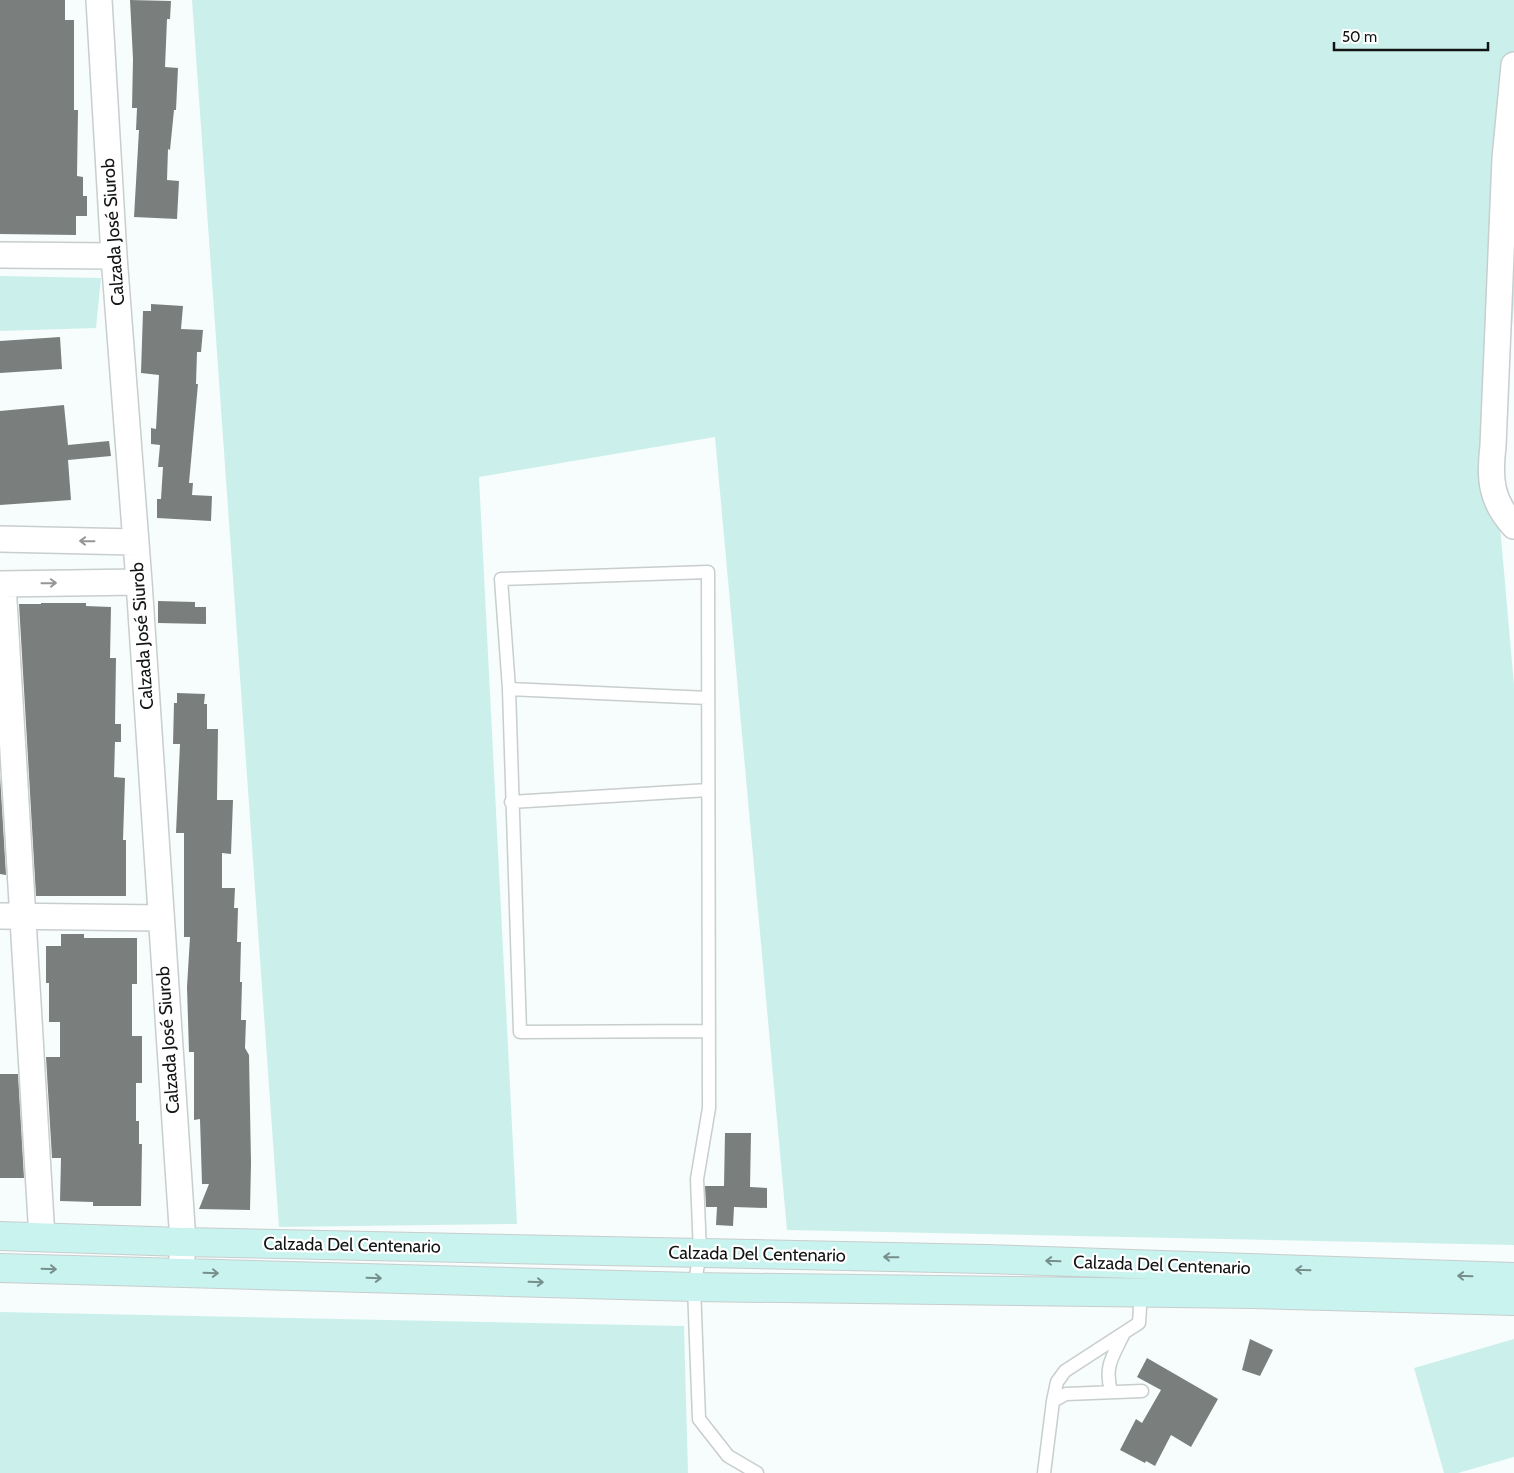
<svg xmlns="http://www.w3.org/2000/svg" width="1514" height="1473" font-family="Cabin,sans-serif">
  <rect width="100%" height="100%" fill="#f7fdfc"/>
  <!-- green -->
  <path fill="#cbf0eb" d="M 192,0 L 1514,0 L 1514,304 L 1497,492 L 1514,685 L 1514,1245 L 787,1230 L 715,437 L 479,477 L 517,1224 L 279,1227 Z
    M 0,276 L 101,278 L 96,328 L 0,331 Z
    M 0,1312 L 684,1326 L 688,1473 L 0,1473 Z
    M 1514,1339 L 1514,1457 L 1458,1473 L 1444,1473 L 1414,1368 Z"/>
  <!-- building -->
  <path fill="#7a7f7e" d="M 0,0 L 65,0 L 65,20 L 74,20 L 74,110 L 78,110 L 77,176 L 83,177 L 83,196 L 87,196 L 87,216 L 76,216 L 76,235 L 0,234 Z
    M 130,0 L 171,1 L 170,19 L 167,19 L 165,67 L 178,68 L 176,110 L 174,110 L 170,150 L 168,149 L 167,180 L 179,181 L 177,219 L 134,217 L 139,130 L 136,130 L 137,108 L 132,108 L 133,59 Z
    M 151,304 L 183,306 L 181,329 L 203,330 L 201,352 L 197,352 L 196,384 L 198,384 L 189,483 L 193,483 L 192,495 L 212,496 L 211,521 L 157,518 L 157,499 L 161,499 L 163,467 L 158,467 L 160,445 L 151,444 L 151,428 L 156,429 L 159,375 L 141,373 L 143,311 L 151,311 Z
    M 60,337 L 62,369 L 0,373 L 0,341 Z
    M 64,405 L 68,445 L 109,441 L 111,456 L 68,460 L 71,500 L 0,505 L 0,411 Z
    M 158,601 L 195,602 L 195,607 L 206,607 L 206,624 L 158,623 Z
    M 41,603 L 86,603 L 86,606 L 111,607 L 110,658 L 116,658 L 115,724 L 121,724 L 121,742 L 115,742 L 114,777 L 125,778 L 123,840 L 126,840 L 126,896 L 36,896 L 19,604 L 41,604 Z
    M 177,693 L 205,694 L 204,704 L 207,704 L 207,729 L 218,729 L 217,800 L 233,800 L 231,854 L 222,853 L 222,888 L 235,888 L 234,908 L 238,908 L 237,942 L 241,942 L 240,982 L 242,982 L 241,1020 L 246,1020 L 245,1048 L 249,1055 L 251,1163 L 250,1210 L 199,1209 L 209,1184 L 202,1184 L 200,1119 L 194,1120 L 194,1052 L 189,1052 L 187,987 L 190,937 L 184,937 L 184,833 L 176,833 L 180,744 L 173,744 L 174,703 L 177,703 Z
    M 0,775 L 6,875 L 0,874 Z
    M 61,934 L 84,934 L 84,938 L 137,938 L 137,984 L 132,984 L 132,1036 L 142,1036 L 142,1083 L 136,1083 L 136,1121 L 139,1121 L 139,1144 L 142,1144 L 141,1206 L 93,1206 L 93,1202 L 60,1201 L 61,1158 L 52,1158 L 46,1057 L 60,1057 L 60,1022 L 49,1022 L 49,983 L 46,983 L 46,946 L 61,946 Z
    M 0,1074 L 18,1074 L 24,1178 L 0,1178 Z
    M 725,1133 L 751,1133 L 750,1187 L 767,1188 L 767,1208 L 734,1207 L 733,1226 L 716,1225 L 717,1207 L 706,1207 L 705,1186 L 724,1186 Z
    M 1250,1339 L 1273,1350 L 1260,1376 L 1242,1370 Z
    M 1147,1358 L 1218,1399 L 1191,1447 L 1171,1435 L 1155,1466 L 1146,1461 L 1145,1463 L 1120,1450 L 1136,1419 L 1142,1423 L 1161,1390 L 1137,1377 Z"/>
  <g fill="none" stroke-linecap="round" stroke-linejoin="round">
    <defs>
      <path id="service" d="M 509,689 L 708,698
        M 511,802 L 708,790
        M 709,1031 L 520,1032 L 509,689 L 501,579 L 708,572 L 709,1108 L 697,1179 L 700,1253 L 694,1287 L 699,1419 L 728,1456 L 757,1473
        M 1111,1391 C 1104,1366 1113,1356 1124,1333
        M 1053,1401 L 1057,1382 L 1065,1371 L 1139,1323 L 1141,1292
        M 1044,1473 L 1053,1401 L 1066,1394 L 1142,1391"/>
      <path id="minor" d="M 99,0 L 114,256 L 139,582 L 183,1242 L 181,1272
        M 1514,65 L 1505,159 L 1493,446 C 1489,479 1491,501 1514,526
        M 0,255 L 114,256
        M 0,539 L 135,542
        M 0,584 L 139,582
        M 3,584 L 42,1238
        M 0,916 L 160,918"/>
      <path id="secondary" d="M 0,1236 L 183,1242 L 986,1259 L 1514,1277
        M 0,1268 L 694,1287 L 1252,1294 L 1514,1301"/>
    </defs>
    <!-- service casing -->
    <use href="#service" stroke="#c8cdcd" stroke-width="15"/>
    <!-- minor casing -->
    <use href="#minor" stroke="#c8cdcd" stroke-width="28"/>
    <!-- secondary casing -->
    <use href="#secondary" stroke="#c8cdcd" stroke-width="30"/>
    <!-- service -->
    <use href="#service" stroke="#fff" stroke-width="12"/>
    <!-- minor -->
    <use href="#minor" stroke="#fff" stroke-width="25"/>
    <!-- secondary -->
    <use href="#secondary" stroke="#c9f3ef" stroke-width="28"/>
  </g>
  <!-- one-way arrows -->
  <defs><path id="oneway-shaft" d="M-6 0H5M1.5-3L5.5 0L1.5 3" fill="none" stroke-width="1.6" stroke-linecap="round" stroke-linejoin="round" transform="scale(1.25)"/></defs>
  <g stroke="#949595">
    <use href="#oneway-shaft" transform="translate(87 541) rotate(-179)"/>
    <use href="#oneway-shaft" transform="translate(49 583) rotate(-1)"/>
  </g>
  <g stroke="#778f8c">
    <use href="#oneway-shaft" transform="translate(891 1257) rotate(-179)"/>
    <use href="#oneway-shaft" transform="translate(1053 1261) rotate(-178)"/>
    <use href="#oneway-shaft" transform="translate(49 1269) rotate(2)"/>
    <use href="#oneway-shaft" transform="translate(1303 1270) rotate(-178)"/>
    <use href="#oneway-shaft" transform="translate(211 1273) rotate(2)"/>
    <use href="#oneway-shaft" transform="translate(1465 1276) rotate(-178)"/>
    <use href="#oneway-shaft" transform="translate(374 1278) rotate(2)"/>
    <use href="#oneway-shaft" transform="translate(536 1282) rotate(2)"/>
  </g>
  <g text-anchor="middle" stroke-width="4.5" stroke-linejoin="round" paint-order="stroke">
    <!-- street labels -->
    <g font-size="18" fill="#121413" stroke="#fff">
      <text transform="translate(113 232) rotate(-94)" y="6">Calzada José Siurob</text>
      <text transform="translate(142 636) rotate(-94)" y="6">Calzada José Siurob</text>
      <text transform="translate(168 1040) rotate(-94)" y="6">Calzada José Siurob</text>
      <text transform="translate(352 1245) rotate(1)" y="6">Calzada Del Centenario</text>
      <text transform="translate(757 1254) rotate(1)" y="6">Calzada Del Centenario</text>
      <text transform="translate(1162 1265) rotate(2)" y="6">Calzada Del Centenario</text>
    </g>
  </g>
  <!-- scale -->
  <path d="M1334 42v8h154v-8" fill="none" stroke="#121413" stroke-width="2.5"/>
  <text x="1342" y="42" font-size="15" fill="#121413" stroke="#ffffff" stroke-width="4" paint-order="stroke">50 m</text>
</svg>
